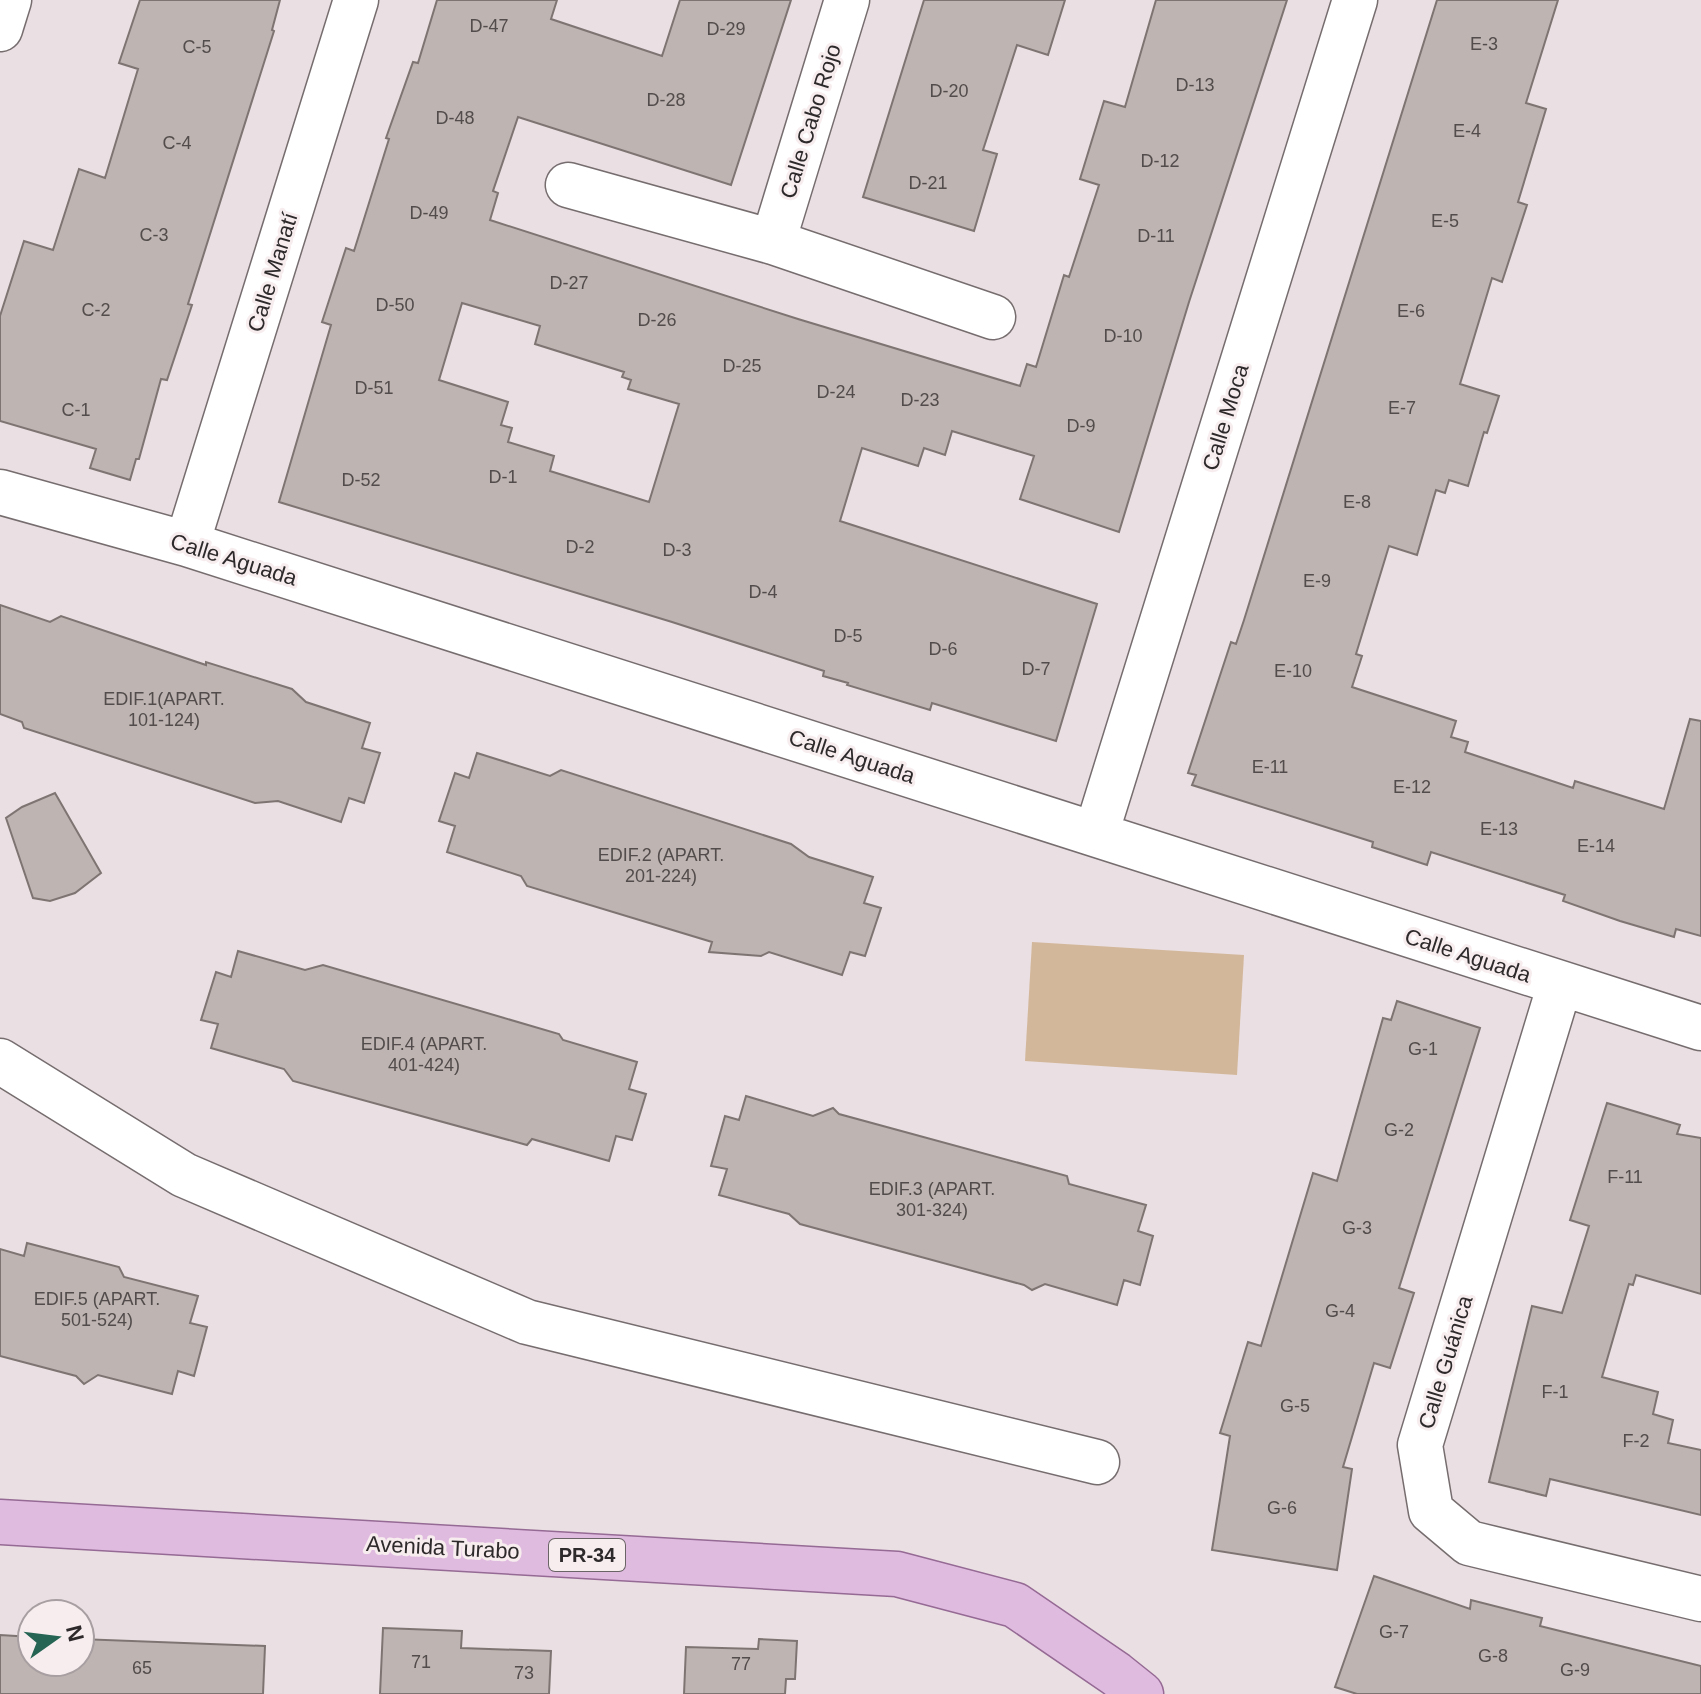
<svg xmlns="http://www.w3.org/2000/svg" width="1701" height="1694" font-family="Helvetica,sans-serif">
  <rect width="100%" height="100%" fill="#eadfe2"/>
  <!-- green -->
  <path fill="#d3b79a" d="M 1032,942 L 1244,955 L 1237,1075 L 1025,1061 Z"/>
  <!-- building -->
  <path fill="#beb4b1" stroke="#7e7573" stroke-width="2" fill-rule="evenodd" d="M 140,0 L 280,0 L 272,30 L 274,31 L 188,304 L 192,305 L 167,380 L 161,379 L 139,459 L 136,459 L 130,480 L 90,468 L 96,449 L 0,421 L 0,316 L 24,241 L 53,250 L 79,169 L 105,178 L 138,69 L 119,63 Z
    M 437,0 L 557,0 L 551,19 L 662,56 L 680,0 L 791,0 L 731,185 L 518,117 L 493,191 L 498,193 L 490,220 L 798,319 L 1020,386 L 1027,364 L 1036,367 L 1064,275 L 1069,277 L 1099,185 L 1080,179 L 1104,101 L 1125,107 L 1156,0 L 1287,0 L 1189,302 L 1119,532 L 1020,499 L 1034,456 L 952,431 L 945,455 L 924,448 L 918,466 L 862,448 L 840,521 L 1097,604 L 1056,741 L 932,703 L 930,710 L 847,685 L 848,683 L 823,676 L 824,671 L 672,622 L 279,502 L 331,325 L 322,322 L 346,248 L 354,251 L 389,139 L 386,138 L 413,62 L 418,63 ZM 462,303 L 540,326 L 535,344 L 624,372 L 622,377 L 631,380 L 628,389 L 679,404 L 649,502 L 550,471 L 554,456 L 508,442 L 512,428 L 501,425 L 508,402 L 439,380 Z
    M 924,0 L 1065,0 L 1048,55 L 1017,45 L 983,150 L 997,154 L 974,231 L 863,197 Z
    M 1437,0 L 1558,0 L 1526,103 L 1546,109 L 1518,202 L 1527,205 L 1502,282 L 1492,278 L 1460,384 L 1499,396 L 1487,433 L 1484,432 L 1468,486 L 1449,480 L 1445,493 L 1436,490 L 1417,555 L 1389,546 L 1356,654 L 1362,656 L 1352,687 L 1456,721 L 1451,737 L 1468,742 L 1465,752 L 1573,788 L 1575,781 L 1664,809 L 1690,719 L 1701,721 L 1701,936 L 1676,929 L 1674,937 L 1620,921 L 1563,901 L 1565,895 L 1431,852 L 1427,865 L 1372,847 L 1373,842 L 1192,785 L 1196,775 L 1188,773 L 1231,642 L 1236,644 L 1244,620 Z
    M 0,605 L 50,622 L 61,616 L 206,665 L 206,662 L 292,689 L 306,702 L 370,723 L 362,748 L 380,753 L 364,803 L 349,798 L 341,822 L 278,801 L 255,803 L 24,728 L 22,722 L 0,714 Z
    M 477,753 L 550,776 L 561,770 L 791,844 L 809,857 L 873,877 L 864,903 L 881,908 L 865,956 L 850,952 L 842,975 L 769,952 L 761,956 L 709,952 L 712,942 L 527,886 L 521,876 L 447,852 L 455,826 L 439,821 L 455,773 L 469,778 Z
    M 55,793 L 101,873 L 75,893 L 50,901 L 33,898 L 6,818 L 22,807 Z
    M 238,951 L 305,970 L 323,965 L 559,1034 L 563,1040 L 637,1062 L 629,1089 L 646,1094 L 632,1140 L 616,1136 L 609,1161 L 532,1139 L 527,1145 L 293,1081 L 284,1069 L 211,1048 L 218,1024 L 201,1020 L 216,972 L 231,977 Z
    M 1397,1001 L 1480,1028 L 1399,1288 L 1414,1293 L 1390,1368 L 1374,1363 L 1343,1467 L 1352,1469 L 1337,1570 L 1212,1550 L 1230,1436 L 1220,1433 L 1248,1342 L 1261,1346 L 1313,1173 L 1337,1181 L 1383,1018 L 1391,1020 Z
    M 746,1096 L 813,1116 L 833,1108 L 839,1114 L 1067,1176 L 1069,1184 L 1146,1205 L 1138,1231 L 1153,1236 L 1140,1285 L 1124,1280 L 1117,1305 L 1045,1284 L 1032,1290 L 1024,1285 L 800,1224 L 789,1214 L 719,1195 L 727,1169 L 711,1166 L 725,1116 L 739,1120 Z
    M 1607,1103 L 1680,1125 L 1677,1134 L 1701,1138 L 1701,1294 L 1636,1275 L 1633,1285 L 1629,1284 L 1602,1377 L 1658,1392 L 1653,1414 L 1673,1420 L 1668,1443 L 1701,1450 L 1701,1515 L 1550,1479 L 1546,1496 L 1489,1482 L 1532,1306 L 1562,1313 L 1589,1226 L 1570,1220 Z
    M 27,1243 L 119,1267 L 124,1277 L 198,1296 L 190,1323 L 207,1327 L 194,1376 L 178,1371 L 172,1394 L 98,1375 L 84,1384 L 76,1376 L 0,1356 L 0,1249 L 24,1256 Z
    M 1374,1576 L 1470,1609 L 1471,1600 L 1542,1618 L 1540,1626 L 1701,1666 L 1701,1694 L 1357,1694 L 1335,1687 Z
    M 383,1628 L 462,1631 L 461,1648 L 551,1651 L 549,1694 L 380,1694 Z
    M 0,1635 L 32,1637 L 32,1662 L 80,1662 L 80,1639 L 265,1646 L 263,1694 L 0,1694 Z
    M 759,1639 L 797,1641 L 795,1679 L 786,1679 L 785,1694 L 684,1694 L 686,1647 L 758,1649 Z"/>
  <g fill="none" stroke-linecap="round" stroke-linejoin="round">
    <defs>
      <path id="minor" d="M 568,185 L 773,242 L 993,317
        M 773,242 L 847,0
        M 0,492 L 187,544 L 1701,1028
        M 187,544 L 356,0
        M 1096,834 L 1355,0
        M 1560,984 L 1420,1445 L 1431,1511 L 1469,1543 L 1701,1599
        M 0,1061 L 184,1175 L 527,1322 L 1097,1462"/>
      <path id="tertiary" d="M 0,29 L 9,0"/>
      <path id="primary" d="M 0,1522 L 897,1574 L 1015,1605 L 1116,1674 L 1141,1694"/>
    </defs>
    <!-- minor casing -->
    <use href="#minor" stroke="#766d6f" stroke-width="47"/>
    <!-- tertiary casing -->
    <use href="#tertiary" stroke="#766d6f" stroke-width="47"/>
    <!-- primary casing -->
    <use href="#primary" stroke="#956a94" stroke-width="47"/>
    <!-- minor -->
    <use href="#minor" stroke="#fff" stroke-width="44"/>
    <!-- tertiary -->
    <use href="#tertiary" stroke="#fff" stroke-width="44"/>
    <!-- primary -->
    <use href="#primary" stroke="#e0bbe0" stroke-width="44"/>
  </g>
  <g text-anchor="middle" stroke-width="6" stroke-linejoin="round" paint-order="stroke">
    <!-- number labels -->
    <g font-size="18" fill="#524c4c">
      <text x="489" y="32">D-47</text>
      <text x="726" y="35">D-29</text>
      <text x="1484" y="50">E-3</text>
      <text x="197" y="53">C-5</text>
      <text x="1195" y="91">D-13</text>
      <text x="949" y="97">D-20</text>
      <text x="666" y="106">D-28</text>
      <text x="455" y="124">D-48</text>
      <text x="1467" y="137">E-4</text>
      <text x="177" y="149">C-4</text>
      <text x="1160" y="167">D-12</text>
      <text x="928" y="189">D-21</text>
      <text x="429" y="219">D-49</text>
      <text x="1445" y="227">E-5</text>
      <text x="154" y="241">C-3</text>
      <text x="1156" y="242">D-11</text>
      <text x="569" y="289">D-27</text>
      <text x="395" y="311">D-50</text>
      <text x="96" y="316">C-2</text>
      <text x="1411" y="317">E-6</text>
      <text x="657" y="326">D-26</text>
      <text x="1123" y="342">D-10</text>
      <text x="742" y="372">D-25</text>
      <text x="374" y="394">D-51</text>
      <text x="836" y="398">D-24</text>
      <text x="920" y="406">D-23</text>
      <text x="1402" y="414">E-7</text>
      <text x="76" y="416">C-1</text>
      <text x="1081" y="432">D-9</text>
      <text x="503" y="483">D-1</text>
      <text x="361" y="486">D-52</text>
      <text x="1357" y="508">E-8</text>
      <text x="580" y="553">D-2</text>
      <text x="677" y="556">D-3</text>
      <text x="1317" y="587">E-9</text>
      <text x="763" y="598">D-4</text>
      <text x="848" y="642">D-5</text>
      <text x="943" y="655">D-6</text>
      <text x="1036" y="675">D-7</text>
      <text x="1293" y="677">E-10</text>
      <text x="164" y="705">EDIF.1(APART.<tspan x="164" dy="21">101-124)</tspan></text>
      <text x="1270" y="773">E-11</text>
      <text x="1412" y="793">E-12</text>
      <text x="1499" y="835">E-13</text>
      <text x="1596" y="852">E-14</text>
      <text x="661" y="861">EDIF.2 (APART.<tspan x="661" dy="21">201-224)</tspan></text>
      <text x="424" y="1050">EDIF.4 (APART.<tspan x="424" dy="21">401-424)</tspan></text>
      <text x="1423" y="1055">G-1</text>
      <text x="1399" y="1136">G-2</text>
      <text x="1625" y="1183">F-11</text>
      <text x="932" y="1195">EDIF.3 (APART.<tspan x="932" dy="21">301-324)</tspan></text>
      <text x="1357" y="1234">G-3</text>
      <text x="97" y="1305">EDIF.5 (APART.<tspan x="97" dy="21">501-524)</tspan></text>
      <text x="1340" y="1317">G-4</text>
      <text x="1555" y="1398">F-1</text>
      <text x="1295" y="1412">G-5</text>
      <text x="1636" y="1447">F-2</text>
      <text x="1282" y="1514">G-6</text>
      <text x="1394" y="1638">G-7</text>
      <text x="1493" y="1662">G-8</text>
      <text x="421" y="1668">71</text>
      <text x="741" y="1670">77</text>
      <text x="142" y="1674">65</text>
      <text x="1575" y="1676">G-9</text>
      <text x="524" y="1679">73</text>
    </g>
    <!-- shield labels -->
    <rect fill="#f7edef" stroke="#6a6466" stroke-width="2" x="549" y="1539" width="76" height="32" rx="6"/>
    <g font-size="20" font-weight="bold" fill="#2e2a2b">
      <text x="587" y="1562">PR-34</text>
    </g>
    <!-- street labels -->
    <g font-size="22" fill="#2e2a2b" stroke="#f7edef">
      <text transform="translate(810 121) rotate(-73)" y="8">Calle Cabo Rojo</text>
      <text transform="translate(272 272) rotate(-73)" y="8">Calle Manatí</text>
      <text transform="translate(1225 417) rotate(-73)" y="8">Calle Moca</text>
      <text transform="translate(234 559) rotate(17)" y="8">Calle Aguada</text>
      <text transform="translate(852 756) rotate(18)" y="8">Calle Aguada</text>
      <text transform="translate(1468 955) rotate(18)" y="8">Calle Aguada</text>
      <text transform="translate(1445 1362) rotate(-73)" y="8">Calle Guánica</text>
      <text transform="translate(443 1547) rotate(3)" y="8">Avenida Turabo</text>
    </g>
  </g>
  <!-- north arrow -->
  <g transform="translate(56 1638) rotate(76)"><circle r="38" fill="#f7edef" stroke="#a79fa1" stroke-width="2"/>
  <path d="M0-6L14 30L0 20L-14 30Z" fill="#266553"/>
  <text y="-12" font-size="22" font-weight="bold" text-anchor="middle" fill="#2e2a2b">N</text>
  </g>
</svg>
